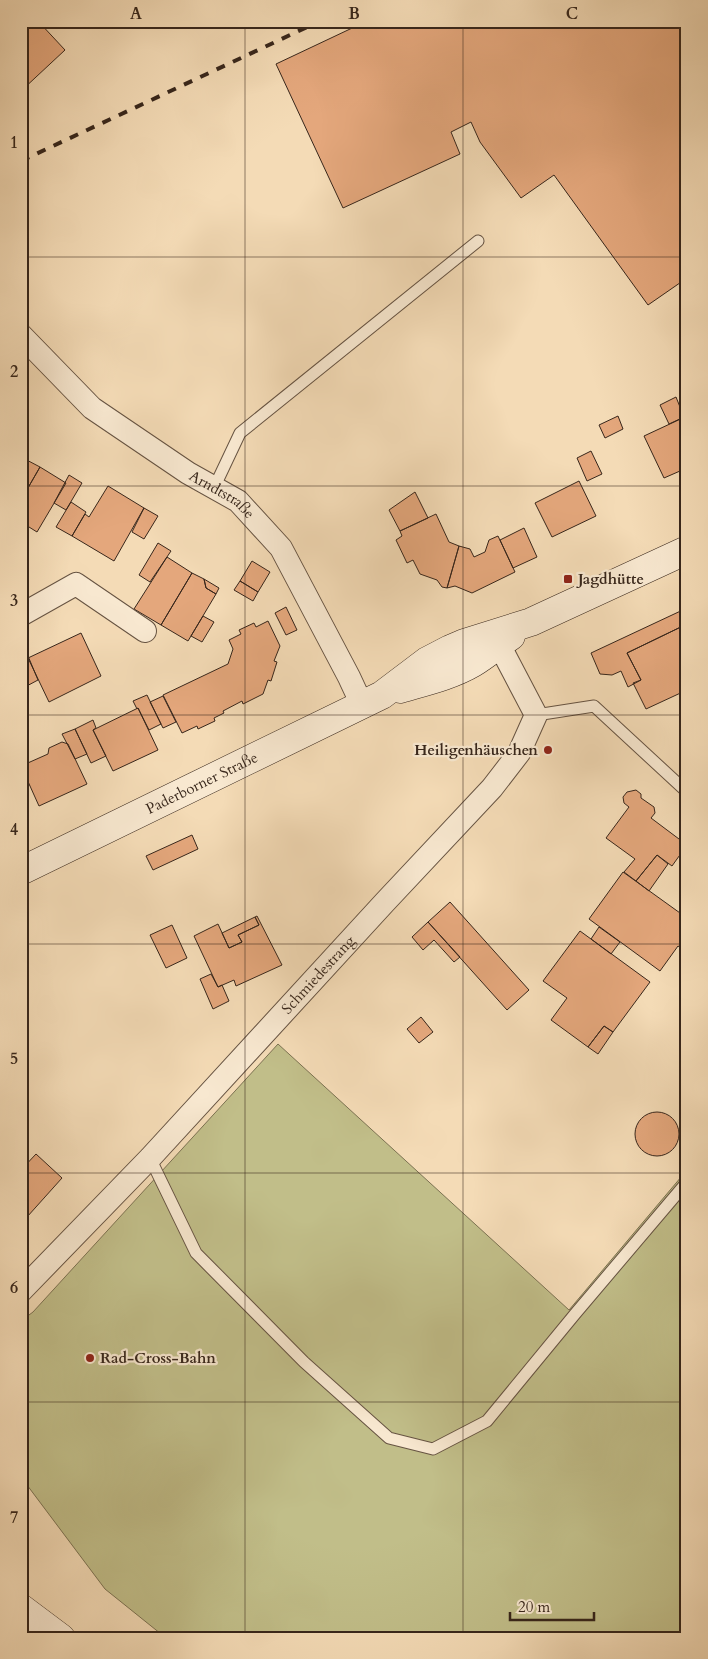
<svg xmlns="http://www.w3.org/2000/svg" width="708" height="1659" font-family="Cardo,serif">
  <rect width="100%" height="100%" fill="#f4dbb6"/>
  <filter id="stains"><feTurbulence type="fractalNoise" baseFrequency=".004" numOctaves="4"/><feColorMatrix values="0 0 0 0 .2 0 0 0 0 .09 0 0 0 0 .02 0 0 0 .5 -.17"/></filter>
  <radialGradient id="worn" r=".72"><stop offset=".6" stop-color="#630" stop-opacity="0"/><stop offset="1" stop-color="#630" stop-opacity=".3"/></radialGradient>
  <!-- green -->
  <path fill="#c1be89" stroke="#7c7252" d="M 278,1044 L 569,1310 L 687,1170 L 687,1638 L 166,1638 L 105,1589 L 21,1477 L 21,1321 L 33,1312 Z"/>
  <!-- building -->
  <path fill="#e4a77c" stroke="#37261b" d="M 21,21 L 38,21 L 65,50 L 21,91 Z
    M 367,21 L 687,21 L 687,278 L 648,305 L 554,175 L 521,198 L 480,142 L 471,122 L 451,132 L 460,154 L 343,208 L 276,64 Z
    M 676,397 L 684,417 L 669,424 L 660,405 Z
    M 618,416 L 623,429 L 605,438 L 599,425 Z
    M 687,416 L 687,471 L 684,472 L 680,471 L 664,478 L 644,436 Z
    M 591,451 L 602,474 L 587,481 L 577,458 Z
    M 21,457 L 40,467 L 21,500 Z
    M 40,467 L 66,483 L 37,532 L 21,522 L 21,500 Z
    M 69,475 L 82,483 L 66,510 L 54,503 Z
    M 579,481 L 596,516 L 552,537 L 535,503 Z
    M 108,486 L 144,508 L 114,561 L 72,536 L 85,514 L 89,517 Z
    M 415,492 L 428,518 L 400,531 L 389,510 Z
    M 71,502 L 86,512 L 72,536 L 56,527 Z
    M 144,508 L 158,516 L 144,539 L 132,532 Z
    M 436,514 L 449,542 L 459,546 L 447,588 L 442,587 L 437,580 L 420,574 L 413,560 L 407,563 L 396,540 L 402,536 L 400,531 Z
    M 524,528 L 537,557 L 513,568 L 500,540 Z
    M 498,536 L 515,572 L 472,593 L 455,586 L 447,588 L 459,546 L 470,549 L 474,557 L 485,552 L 489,540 Z
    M 158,543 L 171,551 L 150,582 L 139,575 Z
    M 167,557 L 192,573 L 161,625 L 134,609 Z
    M 252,561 L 270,572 L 258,592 L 240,581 Z
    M 192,573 L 204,579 L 206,588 L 216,594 L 188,641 L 161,625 Z
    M 204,579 L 219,588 L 216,594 L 206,588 Z
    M 240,581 L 258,592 L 253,601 L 234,590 Z
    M 286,607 L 297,630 L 286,635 L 275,613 Z
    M 687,608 L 687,624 L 627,653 L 641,680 L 628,687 L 621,671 L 612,675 L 600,674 L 591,653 Z
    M 203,616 L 214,622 L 202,642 L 191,636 Z
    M 268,621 L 280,646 L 274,661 L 277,662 L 271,681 L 268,680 L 263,694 L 243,704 L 242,701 L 223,711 L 224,713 L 214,718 L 215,721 L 198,729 L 197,726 L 182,733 L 163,695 L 228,664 L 233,649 L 229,640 L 241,634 L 239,630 L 254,623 L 256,627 Z
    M 687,624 L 687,690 L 646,709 L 633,683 L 641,680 L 627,653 Z
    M 81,633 L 101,676 L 49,702 L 28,658 Z
    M 28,656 L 38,680 L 23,688 L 21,684 L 21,659 Z
    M 147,695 L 161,724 L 149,730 L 138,708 L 137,709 L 133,701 Z
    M 163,696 L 176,722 L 163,728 L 150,702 Z
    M 138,708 L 158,750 L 113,771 L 93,730 Z
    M 93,720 L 96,728 L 93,730 L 106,756 L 91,763 L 75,729 Z
    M 75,729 L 87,754 L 75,759 L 62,734 Z
    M 62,742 L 68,744 L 87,784 L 39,806 L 21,766 L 48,754 L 49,748 Z
    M 21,769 L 29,786 L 21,789 Z
    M 636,790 L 641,794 L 641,798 L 654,807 L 655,813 L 651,818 L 687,845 L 672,866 L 657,855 L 636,881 L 624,872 L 635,859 L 606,838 L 629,807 L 624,803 L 623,797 L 627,792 Z
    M 192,835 L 198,849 L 153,870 L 146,856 Z
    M 657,855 L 668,864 L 649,891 L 636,881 Z
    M 623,872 L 687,918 L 687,952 L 678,946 L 660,971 L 589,919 Z
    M 450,902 L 529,990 L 507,1010 L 428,922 Z
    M 257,916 L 282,965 L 236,986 L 234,980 L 218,987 L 194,936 L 218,924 L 229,948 L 242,942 L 238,935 L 259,925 L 255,917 Z
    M 255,917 L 259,925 L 238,935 L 242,942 L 229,948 L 222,933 Z
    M 428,922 L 460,957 L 454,962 L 434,940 L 423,950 L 412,937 Z
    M 172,925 L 187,958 L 166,968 L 150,935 Z
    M 599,927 L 620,942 L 611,954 L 591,939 Z
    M 580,931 L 650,982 L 613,1032 L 604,1026 L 588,1047 L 551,1020 L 567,998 L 543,981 Z
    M 211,974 L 218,987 L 222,985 L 229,1001 L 213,1009 L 200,979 Z
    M 421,1017 L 433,1032 L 419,1043 L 407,1029 Z
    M 604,1026 L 613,1032 L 598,1054 L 588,1047 Z
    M635 1134a22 22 0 1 1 44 0a22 22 0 1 1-44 0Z
    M 36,1154 L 62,1178 L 27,1217 L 21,1211 L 21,1170 Z"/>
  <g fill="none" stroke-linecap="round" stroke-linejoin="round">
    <defs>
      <path id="lane" d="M 214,488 L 240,433 L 478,241
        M 536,715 L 594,706 L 687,792
        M 150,1158 L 196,1253 L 304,1362 L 389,1438 L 433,1449 L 487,1421 L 575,1314 L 687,1182"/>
      <g id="street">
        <path id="s1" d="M 21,335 L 92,408 L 188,473 L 238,501 L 281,548 L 349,677 L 362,705"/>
        <path d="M 21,615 L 76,584 L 145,631"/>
        <path id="s2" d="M 21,1291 L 150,1158 L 385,902 L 492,788 L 519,753 L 536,715 L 493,633"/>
      </g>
      <g id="secondary">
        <path d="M 400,689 C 424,682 451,676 473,663 C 486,655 498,645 511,636"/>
        <path id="s3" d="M 21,871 L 382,695 L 427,661 L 450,649 L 464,643 L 531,622 L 687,550"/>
        <path d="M 21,1608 L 61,1638"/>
      </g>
    </defs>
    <!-- lane casing -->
    <use href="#lane" stroke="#665342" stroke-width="13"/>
    <!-- street casing -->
    <use href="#street" stroke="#665342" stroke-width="24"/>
    <!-- secondary casing -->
    <use href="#secondary" stroke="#37261b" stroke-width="29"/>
    <!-- lane -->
    <use href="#lane" stroke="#f8e8d0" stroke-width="11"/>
    <!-- street -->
    <use href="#street" stroke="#f8e8d0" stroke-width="22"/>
    <!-- secondary -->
    <use href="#secondary" stroke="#f8e8d0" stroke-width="28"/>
    <!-- rail -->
    <path stroke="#37261b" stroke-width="4" stroke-dasharray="9 9" stroke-linecap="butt" d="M 21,161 L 320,21"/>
  </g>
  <!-- grid -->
  <path fill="none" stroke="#37261b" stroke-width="1" stroke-opacity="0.55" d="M 245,21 L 245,1638M 463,21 L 463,1638M 21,257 L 687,257M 21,486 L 687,486M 21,715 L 687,715M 21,944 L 687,944M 21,1173 L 687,1173M 21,1402 L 687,1402"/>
  <!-- markers -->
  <g fill="#8f2418" stroke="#f8e8d0" stroke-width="2">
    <rect x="563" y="574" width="10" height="10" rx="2.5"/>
    <circle cx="548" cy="750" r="5"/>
    <circle cx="90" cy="1358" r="5"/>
  </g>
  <g text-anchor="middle" stroke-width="4.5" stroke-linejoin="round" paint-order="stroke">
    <!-- street labels -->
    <g font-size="15" fill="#37261b" stroke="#f8e8d0">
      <text dy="5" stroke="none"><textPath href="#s1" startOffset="258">Arndtstraße</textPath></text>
      <text dy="5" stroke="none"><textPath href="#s3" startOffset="201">Paderborner Straße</textPath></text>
      <text dy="5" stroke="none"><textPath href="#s2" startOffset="434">Schmiedestrang</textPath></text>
    </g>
    <!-- poi labels -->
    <g font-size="15" font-weight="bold" fill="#37261b" stroke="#f8e8d0" text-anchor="start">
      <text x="578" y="584">Jagdhütte</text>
      <text x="538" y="755" text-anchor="end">Heiligenhäuschen</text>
      <text x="100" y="1363">Rad-Cross-Bahn</text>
    </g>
  </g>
  <!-- margin -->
  <rect width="708" height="1659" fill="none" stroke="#f4dbb6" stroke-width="55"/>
  <!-- scale -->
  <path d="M510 1612v8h84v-8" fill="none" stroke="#37261b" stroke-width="2.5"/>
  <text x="518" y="1612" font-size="15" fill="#37261b" stroke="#f8e8d0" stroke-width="4" paint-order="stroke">20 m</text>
  <rect x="28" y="28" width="652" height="1604" fill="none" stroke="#37261b" stroke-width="2"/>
  <g font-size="16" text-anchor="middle" font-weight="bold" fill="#37261b">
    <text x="136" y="19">A</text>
    <text x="354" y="19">B</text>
    <text x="572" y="19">C</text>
    <text x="14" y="148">1</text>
    <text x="14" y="377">2</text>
    <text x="14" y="606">3</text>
    <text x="14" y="835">4</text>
    <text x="14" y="1064">5</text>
    <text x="14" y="1293">6</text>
    <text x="14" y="1523">7</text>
  </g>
  <rect width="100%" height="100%" filter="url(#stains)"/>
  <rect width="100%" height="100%" fill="url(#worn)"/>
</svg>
